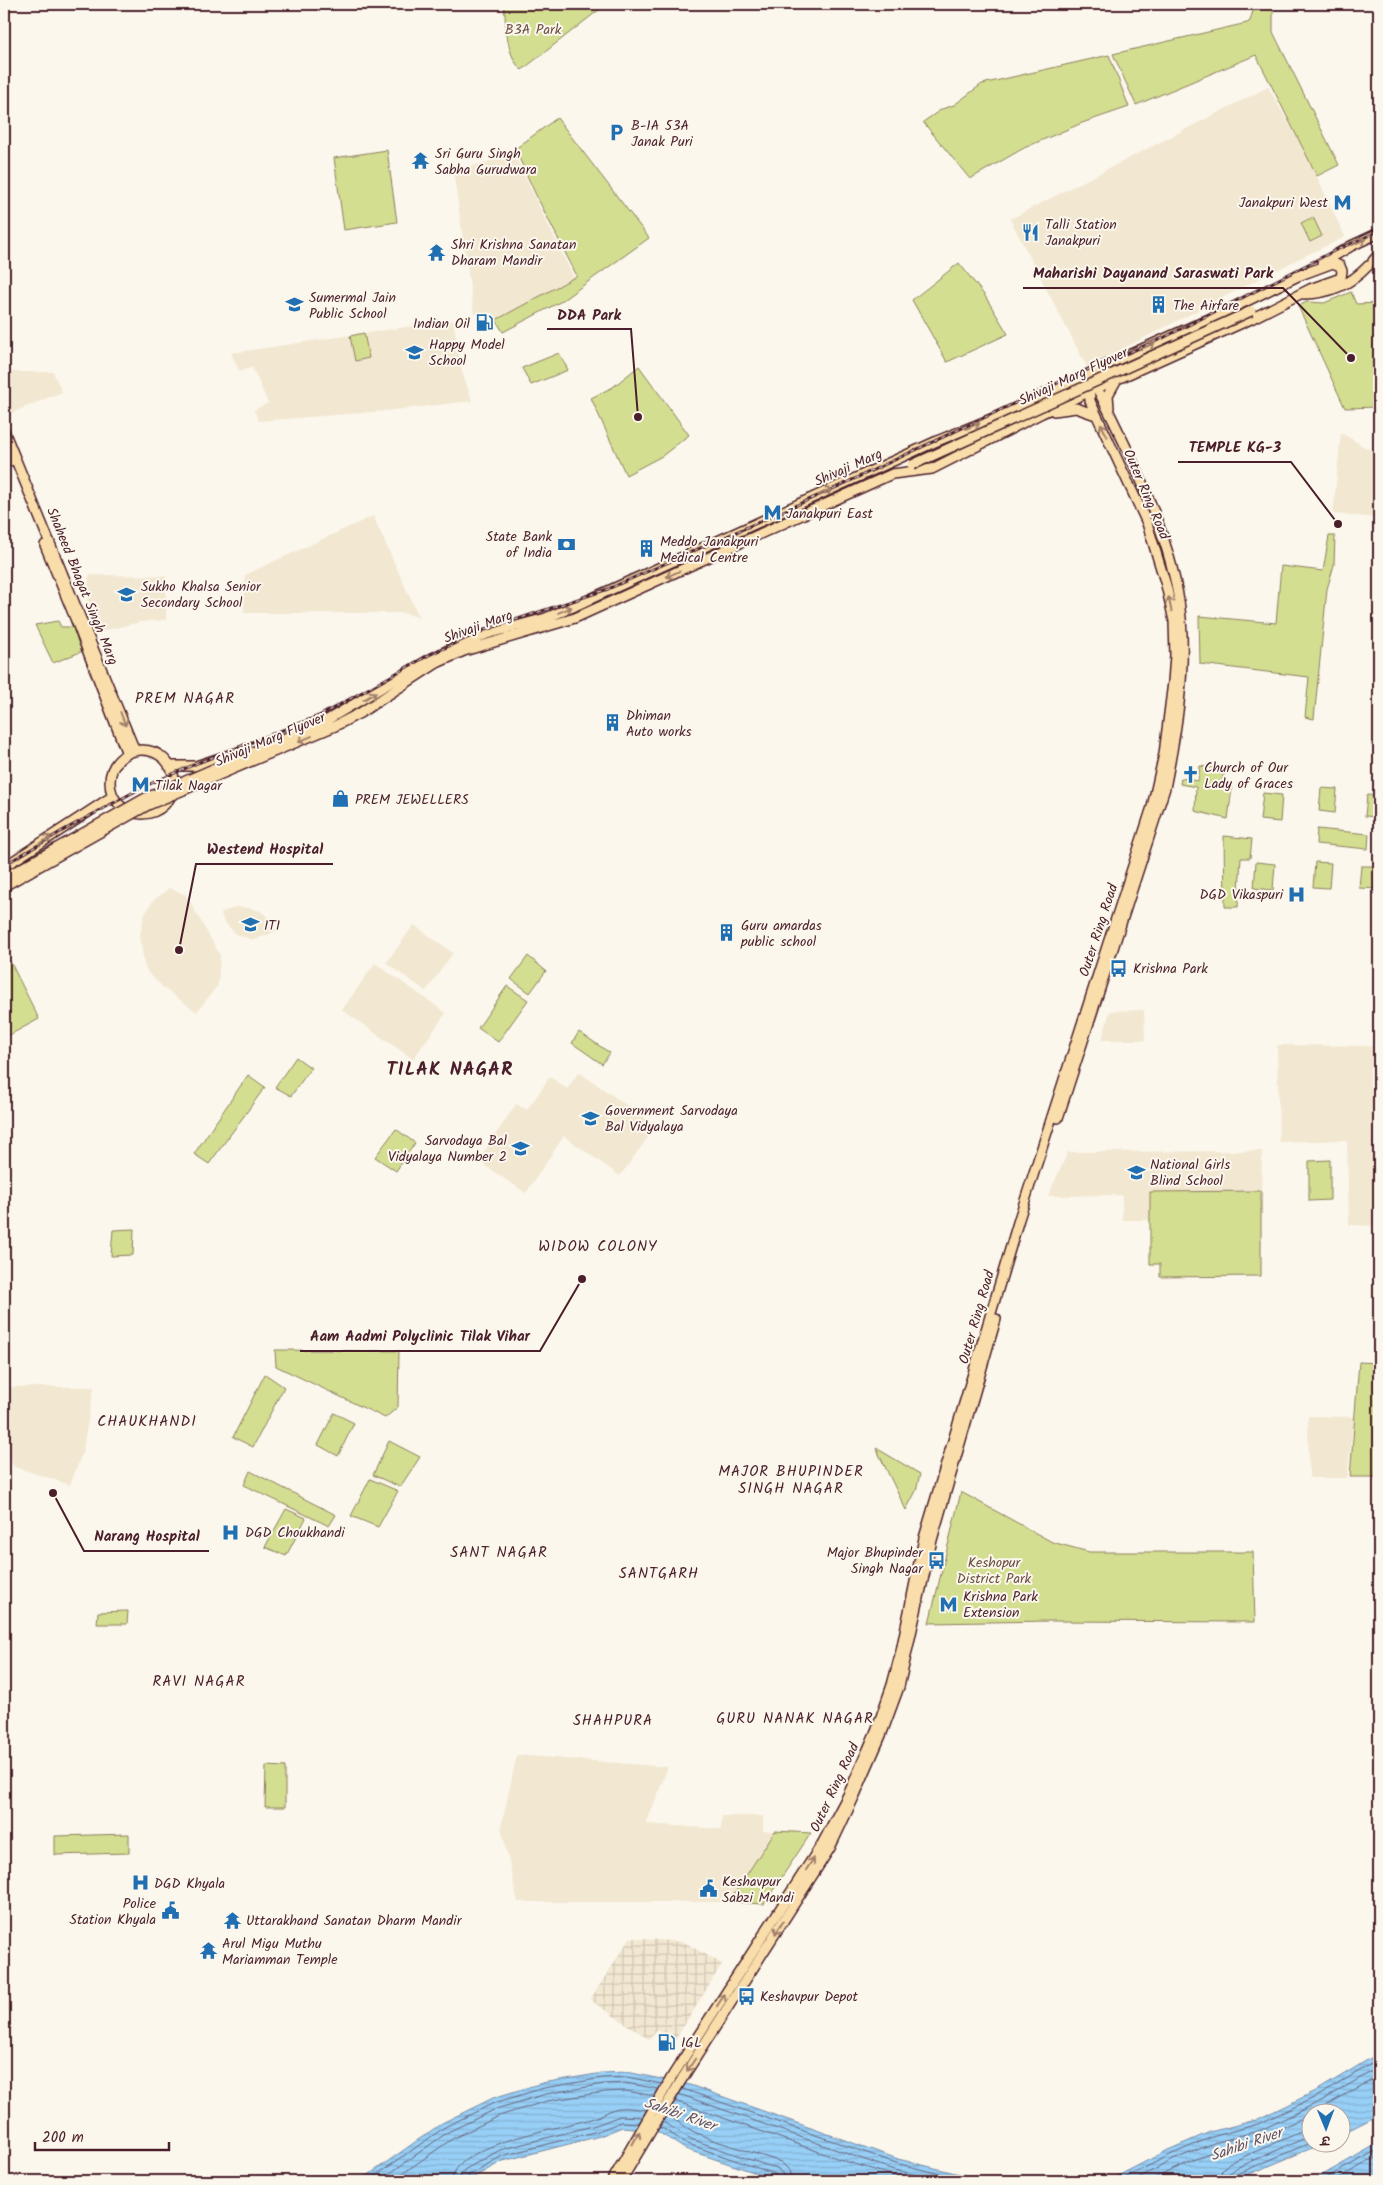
<svg xmlns="http://www.w3.org/2000/svg" width="1383" height="2185" font-family="Kalam,'Playpen Sans Deva',sans-serif">
  <defs>
    <pattern id="industrial-grid" width="8" height="8" patternUnits="userSpaceOnUse" patternTransform="scale(1.25)"><rect width="8" height="8" fill="#f2e7d1"/><path d="M0 4h8M4 0v8" fill="none" stroke="#d1c6b4"/></pattern>
    <pattern id="grass-tufts" width="24" height="20" patternUnits="userSpaceOnUse" patternTransform="scale(1.25)"><rect width="24" height="20" fill="#d3de91"/><path d="M3 7l-1-3M5 7V3M7 7l1-3M15 17l-1-3M17 17v-4M19 17l1-3" fill="none" stroke="#b7be7d"/></pattern>
    <pattern id="water-rules" width="6" height="5" patternUnits="userSpaceOnUse" patternTransform="scale(1.25)"><rect width="6" height="5" fill="#97cff6"/><path d="M0 2.5h6" fill="none" stroke="#84b1d3"/></pattern>
  </defs>
  <rect width="100%" height="100%" fill="#fbf7ec"/>
  <filter id="ink" filterUnits="userSpaceOnUse"><feTurbulence type="fractalNoise" baseFrequency=".02" numOctaves="2"/><feDisplacementMap in="SourceGraphic" scale="10" xChannelSelector="R" yChannelSelector="G"/><feConvolveMatrix kernelMatrix="1 2 1 2 8 2 1 2 1" color-interpolation-filters="sRGB"/></filter>
  <g filter="url(#ink)">
    <!-- built -->
    <path fill="#f2e7d1" d="M 1268,87 L 1305,151 L 1345,237 L 1296,260 L 1087,367 L 1010,219 Z
      M 513,152 L 574,278 L 496,320 L 494,315 L 474,314 L 453,170 L 485,163 Z
      M 453,320 L 462,372 L 472,401 L 385,411 L 259,421 L 254,410 L 268,403 L 252,367 L 240,372 L 231,353 Z
      M 4,372 L 53,372 L 62,392 L 9,414 L 4,403 Z
      M 1341,433 L 1379,455 L 1379,518 L 1333,514 Z
      M 373,516 L 419,617 L 403,613 L 244,613 L 245,575 Z
      M 89,575 L 166,576 L 166,620 L 141,622 L 93,633 L 86,617 Z
      M 169,888 L 186,895 L 220,955 L 218,985 L 197,1012 L 165,989 L 148,973 L 144,964 L 140,935 L 144,916 L 152,902 Z
      M 235,907 L 251,908 L 260,911 L 268,917 L 277,931 L 254,940 L 237,935 L 224,922 L 221,913 Z
      M 414,925 L 453,953 L 426,991 L 386,963 Z
      M 375,963 L 446,1013 L 413,1059 L 342,1010 Z
      M 1144,1010 L 1145,1040 L 1102,1040 L 1110,1011 Z
      M 1277,1045 L 1379,1046 L 1379,1177 L 1373,1226 L 1349,1225 L 1347,1140 L 1279,1142 Z
      M 579,1072 L 656,1126 L 620,1176 L 564,1136 L 526,1193 L 478,1161 L 516,1104 L 527,1110 L 550,1077 L 567,1089 Z
      M 1262,1151 L 1261,1191 L 1150,1192 L 1150,1220 L 1122,1220 L 1122,1195 L 1048,1196 L 1068,1152 Z
      M 4,1387 L 94,1387 L 82,1454 L 70,1485 L 15,1467 L 4,1454 Z
      M 1308,1416 L 1354,1417 L 1347,1478 L 1309,1478 Z
      M 517,1755 L 668,1767 L 646,1824 L 721,1829 L 722,1816 L 763,1816 L 763,1831 L 775,1831 L 729,1902 L 518,1902 L 501,1827 Z"/>
    <!-- industrial -->
    <path fill="url(#industrial-grid)" d="M 630,1938 L 684,1942 L 722,1964 L 674,2042 L 657,2029 L 650,2040 L 590,2000 Z"/>
    <!-- grass -->
    <path fill="url(#grass-tufts)" stroke="#8e7e5e" d="M 1313,217 L 1322,236 L 1310,242 L 1301,223 Z"/>
    <!-- park -->
    <path fill="#d3de91" stroke="#8e7e5e" d="M 504,4 L 590,4 L 600,9 L 522,70 C 506,57 506,24 504,4 Z
      M 1255,4 L 1273,4 L 1273,32 L 1339,165 L 1317,176 L 1256,55 L 1136,105 L 1113,54 L 1247,23 L 1250,21 Z
      M 1109,55 L 1129,107 L 1082,123 L 1024,148 L 970,179 L 923,122 L 942,109 L 954,105 L 982,84 Z
      M 557,118 L 649,238 L 560,302 L 503,332 L 496,320 L 577,276 L 535,193 L 515,149 Z
      M 387,150 L 397,222 L 344,230 L 334,158 Z
      M 959,263 L 985,296 L 1008,334 L 947,362 L 912,300 Z
      M 1351,292 L 1356,304 L 1379,303 L 1379,407 L 1345,408 L 1298,306 L 1307,302 L 1324,303 Z
      M 364,333 L 369,358 L 355,361 L 350,336 Z
      M 559,353 L 568,370 L 531,385 L 522,368 Z
      M 639,366 L 689,435 L 662,456 L 626,475 L 591,398 L 613,387 Z
      M 1329,536 L 1335,536 L 1334,565 L 1327,589 L 1314,719 L 1305,717 L 1309,677 L 1200,664 L 1199,616 L 1276,623 L 1281,566 L 1323,571 Z
      M 58,621 L 61,627 L 74,627 L 83,651 L 53,663 L 35,625 Z
      M 1200,766 L 1227,770 L 1226,774 L 1223,774 L 1223,787 L 1232,788 L 1228,819 L 1195,811 L 1196,787 L 1180,784 L 1181,778 L 1198,781 Z
      M 1321,788 L 1337,789 L 1335,813 L 1319,811 Z
      M 1263,793 L 1282,795 L 1280,822 L 1260,820 Z
      M 1367,795 L 1379,796 L 1379,824 L 1376,823 L 1377,817 L 1365,816 Z
      M 1317,829 L 1369,834 L 1368,849 L 1316,844 Z
      M 1224,836 L 1252,839 L 1250,858 L 1241,858 L 1238,907 L 1225,907 Z
      M 1375,860 L 1379,860 L 1379,889 L 1359,888 L 1361,866 L 1374,866 Z
      M 1256,862 L 1275,864 L 1273,890 L 1254,888 Z
      M 1315,862 L 1331,863 L 1329,888 L 1313,887 Z
      M 528,956 L 546,971 L 530,993 L 511,979 Z
      M 10,961 L 39,1019 L 4,1038 L 4,964 Z
      M 507,986 L 528,1000 L 498,1042 L 478,1028 Z
      M 579,1032 L 610,1053 L 602,1064 L 572,1043 Z
      M 296,1057 L 311,1068 L 291,1096 L 275,1087 Z
      M 248,1075 L 265,1087 L 209,1164 L 194,1154 Z
      M 396,1129 L 415,1143 L 396,1171 L 375,1157 Z
      M 1330,1160 L 1330,1200 L 1309,1201 L 1309,1161 Z
      M 1261,1191 L 1261,1276 L 1160,1277 L 1160,1264 L 1150,1264 L 1150,1192 Z
      M 134,1229 L 133,1255 L 111,1256 L 113,1230 Z
      M 275,1350 L 399,1351 L 398,1407 L 385,1418 L 276,1366 Z
      M 1359,1362 L 1379,1363 L 1379,1477 L 1350,1477 Z
      M 265,1374 L 284,1387 L 253,1447 L 233,1437 Z
      M 334,1413 L 354,1423 L 338,1456 L 318,1445 Z
      M 389,1441 L 420,1457 L 400,1487 L 373,1475 Z
      M 876,1448 L 920,1474 L 916,1491 L 906,1510 Z
      M 250,1471 L 336,1515 L 329,1526 L 244,1485 Z
      M 370,1479 L 398,1491 L 378,1527 L 351,1516 Z
      M 961,1492 L 1052,1542 L 1089,1552 L 1253,1552 L 1255,1622 L 1051,1621 L 929,1623 Z
      M 286,1509 L 306,1518 L 286,1556 L 265,1547 Z
      M 128,1611 L 127,1624 L 97,1624 L 98,1612 Z
      M 266,1766 L 285,1767 L 285,1807 L 265,1807 Z
      M 775,1831 L 811,1833 L 764,1904 L 729,1902 Z
      M 129,1834 L 129,1853 L 55,1855 L 55,1836 Z"/>
    <!-- water -->
    <path fill="url(#water-rules)" stroke="#7889a5" d="M 1379,2053 L 1379,2115 L 1341,2134 L 1340,2112 L 1310,2112 L 1310,2142 L 1324,2143 L 1233,2181 L 1108,2181 L 1168,2150 L 1210,2132 L 1256,2120 L 1318,2090 Z
      M 627,2072 L 690,2085 L 898,2159 L 988,2181 L 780,2181 L 685,2149 L 655,2130 L 622,2127 L 600,2136 L 503,2161 L 467,2181 L 360,2181 L 442,2123 L 493,2098 L 542,2083 L 603,2073 Z
      M 1379,2143 L 1379,2181 L 1312,2181 Z"/>
    <g fill="none" stroke-linecap="round" stroke-linejoin="round">
      <!-- shore -->
      <path stroke="#69657c" stroke-width="1" d="M 683,2089 L 896,2163 L 967,2181
        M 679,2094 L 851,2155 L 894,2170 L 942,2181
        M 675,2101 L 848,2162 L 911,2181
        M 1314,2112 L 1379,2076
        M 667,2115 L 694,2132 L 713,2140 L 781,2162 L 789,2170 L 792,2181
        M 663,2122 L 691,2139 L 777,2169 L 783,2174 L 784,2181
        M 660,2127 L 688,2144 L 775,2174 L 778,2181
        M 368,2181 L 445,2127 L 494,2103 L 544,2088 L 603,2078 L 627,2077 L 662,2084
        M 379,2181 L 448,2132 L 496,2109 L 546,2094 L 604,2084 L 626,2083 L 658,2089
        M 392,2181 L 452,2139 L 499,2116 L 547,2101 L 605,2092 L 626,2091 L 654,2096
        M 452,2181 C 453,2143 564,2128 594,2118 C 603,2115 611,2109 619,2108 C 628,2107 638,2109 646,2110
        M 460,2181 L 461,2175 L 464,2170 L 500,2150 L 596,2125 L 620,2116 L 642,2117
        M 466,2181 L 469,2175 L 502,2156 L 598,2131 L 621,2122 L 639,2123
        M 1119,2181 L 1170,2155 L 1212,2137 L 1258,2124 L 1320,2095 L 1379,2059
        M 1132,2181 L 1173,2160 L 1214,2143 L 1261,2130 L 1323,2100 L 1379,2067
        M 1148,2181 L 1216,2150 L 1264,2137 L 1310,2114
        M 1219,2181 L 1222,2170 L 1229,2163 L 1310,2128
        M 1227,2181 L 1228,2174 L 1234,2169 L 1310,2136
        M 1233,2181 L 1237,2174 L 1312,2142
        M 1321,2181 L 1379,2149
        M 1333,2181 L 1379,2156"/>
      <defs>
        <path id="major" d="M 1373,261 L 1379,254
          M 1322,263 L 1351,246 L 1379,233
          M 1304,294 C 1329,294 1351,284 1368,266
          M 1109,408 L 1108,395 L 1117,379
          M 1054,411 L 1076,408 L 1096,415
          M 4,431 L 135,751
          M 4,447 L 10,461
          M 45,545 L 75,618 L 127,754
          M110 782a32 32 0 1 1 64 0a32 32 0 1 1-64 0Z
          M 225,764 L 327,720 L 432,658 L 460,644 L 487,634 L 546,618 L 575,606 L 937,441 L 1035,401 L 1104,366 L 1220,314 L 1302,274
          M 169,766 L 196,766 L 232,754
          M 228,771 L 335,726 L 360,713 L 437,663 L 464,651 L 575,618 L 892,474 L 932,469 L 1042,413 L 1251,319 L 1310,289 L 1341,278 L 1342,271 L 1340,266 L 1333,263 L 1298,276
          M 4,867 L 113,796
          M 1058,1118 L 1165,788 C 1176,733 1186,674 1181,618 C 1175,544 1130,453 1097,388
          M 612,2181 L 673,2075 L 822,1844 L 849,1793 L 876,1731 L 892,1685 L 901,1651 L 924,1538 L 1019,1219 L 1152,807 L 1164,754 L 1173,682 L 1175,655 L 1174,621 L 1166,585 L 1147,523 L 1090,401 L 1089,381 L 1104,366
          M 621,2181 L 682,2079 L 830,1848 L 855,1795 L 882,1733 L 899,1687 L 932,1540 L 996,1319"/>
      </defs>
      <!-- major casing -->
      <use href="#major" stroke="#4a1f2b" stroke-width="12"/>
      <!-- major -->
      <use href="#major" stroke="#f9deab" stroke-width="9"/>
      <defs>
        <path id="rail" d="M 4,865 L 64,830 L 143,787 L 200,762 L 319,716 L 429,655 L 485,630 L 608,589 L 833,489 L 1068,378 L 1163,338 L 1334,251 L 1379,231"/>
      </defs>
      <!-- rail casing -->
      <use href="#rail" stroke="#4a1f2b" stroke-width="3"/>
      <!-- rail -->
      <use href="#rail" stroke="#fbf7ec" stroke-width="1" stroke-dasharray="4" stroke-linecap="butt"/>
      <defs>
        <path id="major-bridge" d="M 912,465 L 1251,311
          M 4,878 L 144,799 L 225,764
          M 4,886 L 148,805 L 228,771"/>
      </defs>
      <!-- major-bridge casing -->
      <use href="#major-bridge" stroke="#4a1f2b" stroke-width="12" stroke-linecap="butt"/>
      <!-- major-bridge -->
      <use href="#major-bridge" stroke="#f9deab" stroke-width="9"/>
    </g>
    <!-- one-way arrows -->
    <defs><path id="oneway-shaft" d="M-6 0H5M1.5-3L5.5 0L1.5 3" fill="none" stroke-width="1.6" stroke-linecap="round" stroke-linejoin="round" transform="scale(1.25)"/></defs>
    <g stroke="#a27e6b">
      <use href="#oneway-shaft" transform="translate(1359 242) rotate(-25)"/>
      <use href="#oneway-shaft" transform="translate(1148 346) rotate(-24)"/>
      <use href="#oneway-shaft" transform="translate(973 426) rotate(-22)"/>
      <use href="#oneway-shaft" transform="translate(1104 430) rotate(-117)"/>
      <use href="#oneway-shaft" transform="translate(825 492) rotate(-24)"/>
      <use href="#oneway-shaft" transform="translate(673 574) rotate(156)"/>
      <use href="#oneway-shaft" transform="translate(1170 604) rotate(-101)"/>
      <use href="#oneway-shaft" transform="translate(565 610) rotate(-23)"/>
      <use href="#oneway-shaft" transform="translate(370 696) rotate(-31)"/>
      <use href="#oneway-shaft" transform="translate(123 719) rotate(69)"/>
      <use href="#oneway-shaft" transform="translate(305 739) rotate(157)"/>
      <use href="#oneway-shaft" transform="translate(45 840) rotate(-33)"/>
      <use href="#oneway-shaft" transform="translate(810 1864) rotate(-57)"/>
      <use href="#oneway-shaft" transform="translate(779 1928) rotate(123)"/>
      <use href="#oneway-shaft" transform="translate(721 2000) rotate(-57)"/>
      <use href="#oneway-shaft" transform="translate(691 2065) rotate(123)"/>
      <use href="#oneway-shaft" transform="translate(636 2138) rotate(-61)"/>
    </g>
  </g>
  <!-- icons -->
  <defs>
    <symbol id="parking-bare" viewBox="-9 -9 18 18"><path d="M-3.5-5.5H1a3.5 3.5 0 0 1 0 7H-1V5.5H-3.5ZM-1-3.4V-.6H.8a1.4 1.4 0 0 0 0-2.8Z" fill="#1f6fb2" stroke="#fbf7ec" stroke-width="2.5" paint-order="stroke"/></symbol>
    <symbol id="temple-bare" viewBox="-9 -9 18 18"><path d="M0-6L5-2H3V0L6.5 2.5H4V6H1.5V3h-3V6H-4V2.5H-6.5L-3 0V-2H-5Z" fill="#1f6fb2" stroke="#fbf7ec" stroke-width="2.5" paint-order="stroke"/></symbol>
    <symbol id="metro-bare" viewBox="-9 -9 18 18"><path d="M-5.5 5V-5H-3L0 0L3-5H5.5V5H3V-.5L0 4L-3-.5V5Z" fill="#1f6fb2" stroke="#fbf7ec" stroke-width="2.5" paint-order="stroke"/></symbol>
    <symbol id="restaurant-bare" viewBox="-9 -9 18 18"><path d="M-5-6h1v4h1v-4h1v4h1v-4h1v5L-1.5 .5V6h-2V.5L-5-1ZM5-6V6H3V1.5H1.5Q1.5-4 5-6Z" fill="#1f6fb2" stroke="#fbf7ec" stroke-width="2.5" paint-order="stroke"/></symbol>
    <symbol id="school-bare" viewBox="-9 -9 18 18"><path d="M0-5L7-2L0 1L-7-2ZM-4 1L0 2.5L4 1V4Q0 6-4 4Z" fill="#1f6fb2" stroke="#fbf7ec" stroke-width="2.5" paint-order="stroke"/></symbol>
    <symbol id="building-bare" viewBox="-9 -9 18 18"><path d="M-4-6H4V6H1V3H-1V6H-4ZM-2.5-4.3h1.7v1.8h-1.7ZM.8-4.3h1.7v1.8H.8ZM-2.5-1h1.7V.8h-1.7ZM.8-1h1.7V.8H.8Z" fill="#1f6fb2" stroke="#fbf7ec" stroke-width="2.5" paint-order="stroke"/></symbol>
    <symbol id="fuel-bare" viewBox="-9 -9 18 18"><path d="M-5.5-6h7V0h2V4h1.3V-2.5L3-4.5l.8-.8L6-3V5H2.5V1h-1V6h-7ZM-4.2-4.7v3.2H.2V-4.7Z" fill="#1f6fb2" stroke="#fbf7ec" stroke-width="2.5" paint-order="stroke"/></symbol>
    <symbol id="bank-bare" viewBox="-9 -9 18 18"><path d="M-6-4H6V4H-6ZM0-2.3a2.3 2.3 0 1 0 0 4.6a2.3 2.3 0 1 0 0-4.6Z" fill="#1f6fb2" stroke="#fbf7ec" stroke-width="2.5" paint-order="stroke"/></symbol>
    <symbol id="church-bare" viewBox="-9 -9 18 18"><path d="M-1.2-6h2.4v3.5h3.3v2.4h-3.3V6h-2.4V-.1h-3.3v-2.4h3.3Z" fill="#1f6fb2" stroke="#fbf7ec" stroke-width="2.5" paint-order="stroke"/></symbol>
    <symbol id="shop-bare" viewBox="-9 -9 18 18"><path d="M-5-2.5h2.3a2.7 3.5 0 0 1 5.4 0H5L5.5 6h-11ZM-1.5-2.5h3a1.5 2.3 0 0 0-3 0Z" fill="#1f6fb2" stroke="#fbf7ec" stroke-width="2.5" paint-order="stroke"/></symbol>
    <symbol id="hospital-bare" viewBox="-9 -9 18 18"><path d="M-5-5h3v3.5h4V-5h3V5h-3V1.5h-4V5h-3Z" fill="#1f6fb2" stroke="#fbf7ec" stroke-width="2.5" paint-order="stroke"/></symbol>
    <symbol id="university-bare" viewBox="-9 -9 18 18"><path d="M0-5L7-2L0 1L-7-2ZM-4 1L0 2.5L4 1V4Q0 6-4 4Z" fill="#1f6fb2" stroke="#fbf7ec" stroke-width="2.5" paint-order="stroke"/></symbol>
    <symbol id="bus-bare" viewBox="-9 -9 18 18"><path d="M-5-6H5V4H4V6H2V4H-2V6H-4V4H-5ZM-3.5-4V0h7V-4ZM-3.5 1.2v1.5H-2V1.2ZM2 1.2v1.5H3.5V1.2Z" fill="#1f6fb2" stroke="#fbf7ec" stroke-width="2.5" paint-order="stroke"/></symbol>
    <symbol id="civic-bare" viewBox="-9 -9 18 18"><path d="M-.6-6.5H3V-4.5H.6V-3L4-1V1h2V6H-6V1h2V-1L-.6-3ZM-1.2 2.5V6h2.4V2.5Z" fill="#1f6fb2" stroke="#fbf7ec" stroke-width="2.5" paint-order="stroke"/></symbol>
  </defs>
  <g fill-rule="evenodd">
    <use href="#parking-bare" x="604" y="120" width="25" height="25"/>
    <use href="#temple-bare" x="408" y="148" width="25" height="25"/>
    <use href="#metro-bare" x="1330" y="190" width="25" height="25"/>
    <use href="#restaurant-bare" x="1018" y="220" width="25" height="25"/>
    <use href="#temple-bare" x="424" y="240" width="25" height="25"/>
    <use href="#school-bare" x="282" y="292" width="25" height="25"/>
    <use href="#building-bare" x="1146" y="292" width="25" height="25"/>
    <use href="#fuel-bare" x="472" y="310" width="25" height="25"/>
    <use href="#school-bare" x="402" y="340" width="25" height="25"/>
    <use href="#metro-bare" x="760" y="500" width="25" height="25"/>
    <use href="#bank-bare" x="554" y="532" width="25" height="25"/>
    <use href="#building-bare" x="634" y="536" width="25" height="25"/>
    <use href="#school-bare" x="114" y="582" width="25" height="25"/>
    <use href="#building-bare" x="600" y="710" width="25" height="25"/>
    <use href="#church-bare" x="1178" y="762" width="25" height="25"/>
    <use href="#metro-bare" x="128" y="772" width="25" height="25"/>
    <use href="#shop-bare" x="328" y="786" width="25" height="25"/>
    <use href="#hospital-bare" x="1284" y="882" width="25" height="25"/>
    <use href="#university-bare" x="238" y="912" width="25" height="25"/>
    <use href="#building-bare" x="714" y="920" width="25" height="25"/>
    <use href="#bus-bare" x="1106" y="956" width="25" height="25"/>
    <use href="#school-bare" x="578" y="1106" width="25" height="25"/>
    <use href="#school-bare" x="508" y="1136" width="25" height="25"/>
    <use href="#school-bare" x="1124" y="1160" width="25" height="25"/>
    <use href="#hospital-bare" x="218" y="1520" width="25" height="25"/>
    <use href="#bus-bare" x="924" y="1548" width="25" height="25"/>
    <use href="#metro-bare" x="936" y="1592" width="25" height="25"/>
    <use href="#hospital-bare" x="128" y="1870" width="25" height="25"/>
    <use href="#civic-bare" x="696" y="1876" width="25" height="25"/>
    <use href="#civic-bare" x="158" y="1898" width="25" height="25"/>
    <use href="#temple-bare" x="220" y="1908" width="25" height="25"/>
    <use href="#temple-bare" x="196" y="1938" width="25" height="25"/>
    <use href="#bus-bare" x="734" y="1984" width="25" height="25"/>
    <use href="#fuel-bare" x="654" y="2030" width="25" height="25"/>
  </g>
  <g text-anchor="middle" stroke-width="4" stroke-linejoin="round" paint-order="stroke">
    <!-- park labels -->
    <g font-size="14" fill="#6c4f44" stroke="#fbf7ec">
      <text x="533" y="34">B3A Park</text>
      <text x="994" y="1567">Keshopur<tspan x="994" dy="16">District Park</tspan></text>
    </g>
    <!-- poi labels -->
    <g font-size="14" fill="#4a1f2b" stroke="#fbf7ec" text-anchor="start">
      <text x="631" y="130">B-1A 53A<tspan x="631" dy="16">Janak Puri</tspan></text>
      <text x="435" y="158">Sri Guru Singh<tspan x="435" dy="16">Sabha Gurudwara</tspan></text>
      <text x="1328" y="207" text-anchor="end">Janakpuri West</text>
      <text x="1045" y="229">Talli Station<tspan x="1045" dy="16">Janakpuri</tspan></text>
      <text x="451" y="249">Shri Krishna Sanatan<tspan x="451" dy="16">Dharam Mandir</tspan></text>
      <text x="309" y="302">Sumermal Jain<tspan x="309" dy="16">Public School</tspan></text>
      <text x="1173" y="310">The Airfare</text>
      <text x="470" y="328" text-anchor="end">Indian Oil</text>
      <text x="429" y="349">Happy Model<tspan x="429" dy="16">School</tspan></text>
      <text x="786" y="518">Janakpuri East</text>
      <text x="552" y="541" text-anchor="end">State Bank<tspan x="552" dy="16">of India</tspan></text>
      <text x="660" y="546">Meddo Janakpuri<tspan x="660" dy="16">Medical Centre</tspan></text>
      <text x="141" y="591">Sukho Khalsa Senior<tspan x="141" dy="16">Secondary School</tspan></text>
      <text x="626" y="720">Dhiman<tspan x="626" dy="16">Auto works</tspan></text>
      <text x="1204" y="772">Church of Our<tspan x="1204" dy="16">Lady of Graces</tspan></text>
      <text x="155" y="790">Tilak Nagar</text>
      <text x="355" y="804">PREM JEWELLERS</text>
      <text x="1283" y="899" text-anchor="end">DGD Vikaspuri</text>
      <text x="264" y="930">ITI</text>
      <text x="741" y="930">Guru amardas<tspan x="741" dy="16">public school</tspan></text>
      <text x="1133" y="973">Krishna Park</text>
      <text x="605" y="1115">Government Sarvodaya<tspan x="605" dy="16">Bal Vidyalaya</tspan></text>
      <text x="507" y="1145" text-anchor="end">Sarvodaya Bal<tspan x="507" dy="16">Vidyalaya Number 2</tspan></text>
      <text x="1150" y="1169">National Girls<tspan x="1150" dy="16">Blind School</tspan></text>
      <text x="245" y="1537">DGD Choukhandi</text>
      <text x="923" y="1557" text-anchor="end">Major Bhupinder<tspan x="923" dy="16">Singh Nagar</tspan></text>
      <text x="963" y="1601">Krishna Park<tspan x="963" dy="16">Extension</tspan></text>
      <text x="722" y="1886">Keshavpur<tspan x="722" dy="16">Sabzi Mandi</tspan></text>
      <text x="154" y="1888">DGD Khyala</text>
      <text x="156" y="1908" text-anchor="end">Police<tspan x="156" dy="16">Station Khyala</tspan></text>
      <text x="246" y="1925">Uttarakhand Sanatan Dharm Mandir</text>
      <text x="222" y="1948">Arul Migu Muthu<tspan x="222" dy="16">Mariamman Temple</tspan></text>
      <text x="760" y="2001">Keshavpur Depot</text>
      <text x="681" y="2047">IGL</text>
    </g>
    <!-- street labels -->
    <g font-size="14" fill="#4a1f2b" stroke="#fbf7ec">
      <text transform="translate(1073 376) rotate(-25)" y="5">Shivaji Marg Flyover</text>
      <text transform="translate(848 467) rotate(-24)" y="5">Shivaji Marg</text>
      <text transform="translate(1147 494) rotate(67)" y="5">Outer Ring Road</text>
      <text transform="translate(83 586) rotate(68)" y="5">Shaheed Bhagat Singh Marg</text>
      <text transform="translate(478 626) rotate(-20)" y="5">Shivaji Marg</text>
      <text transform="translate(270 739) rotate(-23)" y="5">Shivaji Marg Flyover</text>
      <text transform="translate(1098 930) rotate(-72)" y="5">Outer Ring Road</text>
      <text transform="translate(976 1317) rotate(-74)" y="5">Outer Ring Road</text>
      <text transform="translate(834 1787) rotate(-65)" y="5">Outer Ring Road</text>
    </g>
    <!-- neighbourhood labels -->
    <g font-size="15" letter-spacing="1" fill="#4a1f2b" stroke="#fbf7ec">
      <text x="185" y="703">PREM NAGAR</text>
      <text x="598" y="1251">WIDOW COLONY</text>
      <text x="147" y="1426">CHAUKHANDI</text>
      <text x="791" y="1476">MAJOR BHUPINDER<tspan x="791" dy="17">SINGH NAGAR</tspan></text>
      <text x="499" y="1557">SANT NAGAR</text>
      <text x="659" y="1578">SANTGARH</text>
      <text x="199" y="1686">RAVI NAGAR</text>
      <text x="795" y="1723">GURU NANAK NAGAR</text>
      <text x="613" y="1725">SHAHPURA</text>
    </g>
    <!-- water labels -->
    <g font-size="15" font-style="italic" fill="#615468" stroke="#fbf7ec">
      <text transform="translate(680 2114) rotate(19)" y="5">Sahibi River</text>
      <text transform="translate(1246 2144) rotate(-19)" y="5">Sahibi River</text>
    </g>
    <!-- district labels -->
    <g font-size="19" font-weight="bold" letter-spacing="1" fill="#4a1f2b" stroke="#fbf7ec">
      <text x="450" y="1075">TILAK NAGAR</text>
    </g>
  </g>
  <!-- callouts -->
  <path fill="none" stroke="#4a1f2b" stroke-width="2" d="M1351 358L1283 288H1023M638 417L631 329H547M1338 524L1291 462H1178M179 950L196 864H333M582 1279L540 1351H300M53 1493L84 1551H209"/>
  <g fill="#4a1f2b" stroke="#fbf7ec" stroke-width="2">
    <circle cx="1351" cy="358" r="5"/>
    <circle cx="638" cy="417" r="5"/>
    <circle cx="1338" cy="524" r="5"/>
    <circle cx="179" cy="950" r="5"/>
    <circle cx="582" cy="1279" r="5"/>
    <circle cx="53" cy="1493" r="5"/>
  </g>
  <g font-size="15" text-anchor="middle" font-weight="bold" fill="#4a1f2b" stroke="#fbf7ec" stroke-width="4" stroke-linejoin="round" paint-order="stroke">
    <text x="1153" y="278">Maharishi Dayanand Saraswati Park</text>
    <text x="589" y="320">DDA Park</text>
    <text x="1235" y="452">TEMPLE KG-3</text>
    <text x="265" y="854">Westend Hospital</text>
    <text x="420" y="1341">Aam Aadmi Polyclinic Tilak Vihar</text>
    <text x="147" y="1541">Narang Hospital</text>
  </g>
  <!-- margin -->
  <rect width="1383" height="2185" fill="none" stroke="#fbf7ec" stroke-width="20"/>
  <rect x="10" y="10" width="1363" height="2165" fill="none" stroke="#4a1f2b" stroke-width="2" filter="url(#ink)"/>
  <!-- north arrow -->
  <g transform="translate(1326 2128) rotate(179)"><circle r="24" fill="#fbf7ec" stroke="#b4a19f"/>
  <path d="M0-4L9 19L0 12L-9 19Z" fill="#1f6fb2"/>
  <text y="-8" font-size="14" font-weight="bold" text-anchor="middle" fill="#4a1f2b">उ</text>
  </g>
  <!-- scale -->
  <path d="M35 2142v8h134v-8" fill="none" stroke="#4a1f2b" stroke-width="2.5"/>
  <text x="42" y="2142" font-size="15" fill="#4a1f2b" stroke="#fbf7ec" stroke-width="4" paint-order="stroke">200 m</text>
</svg>
